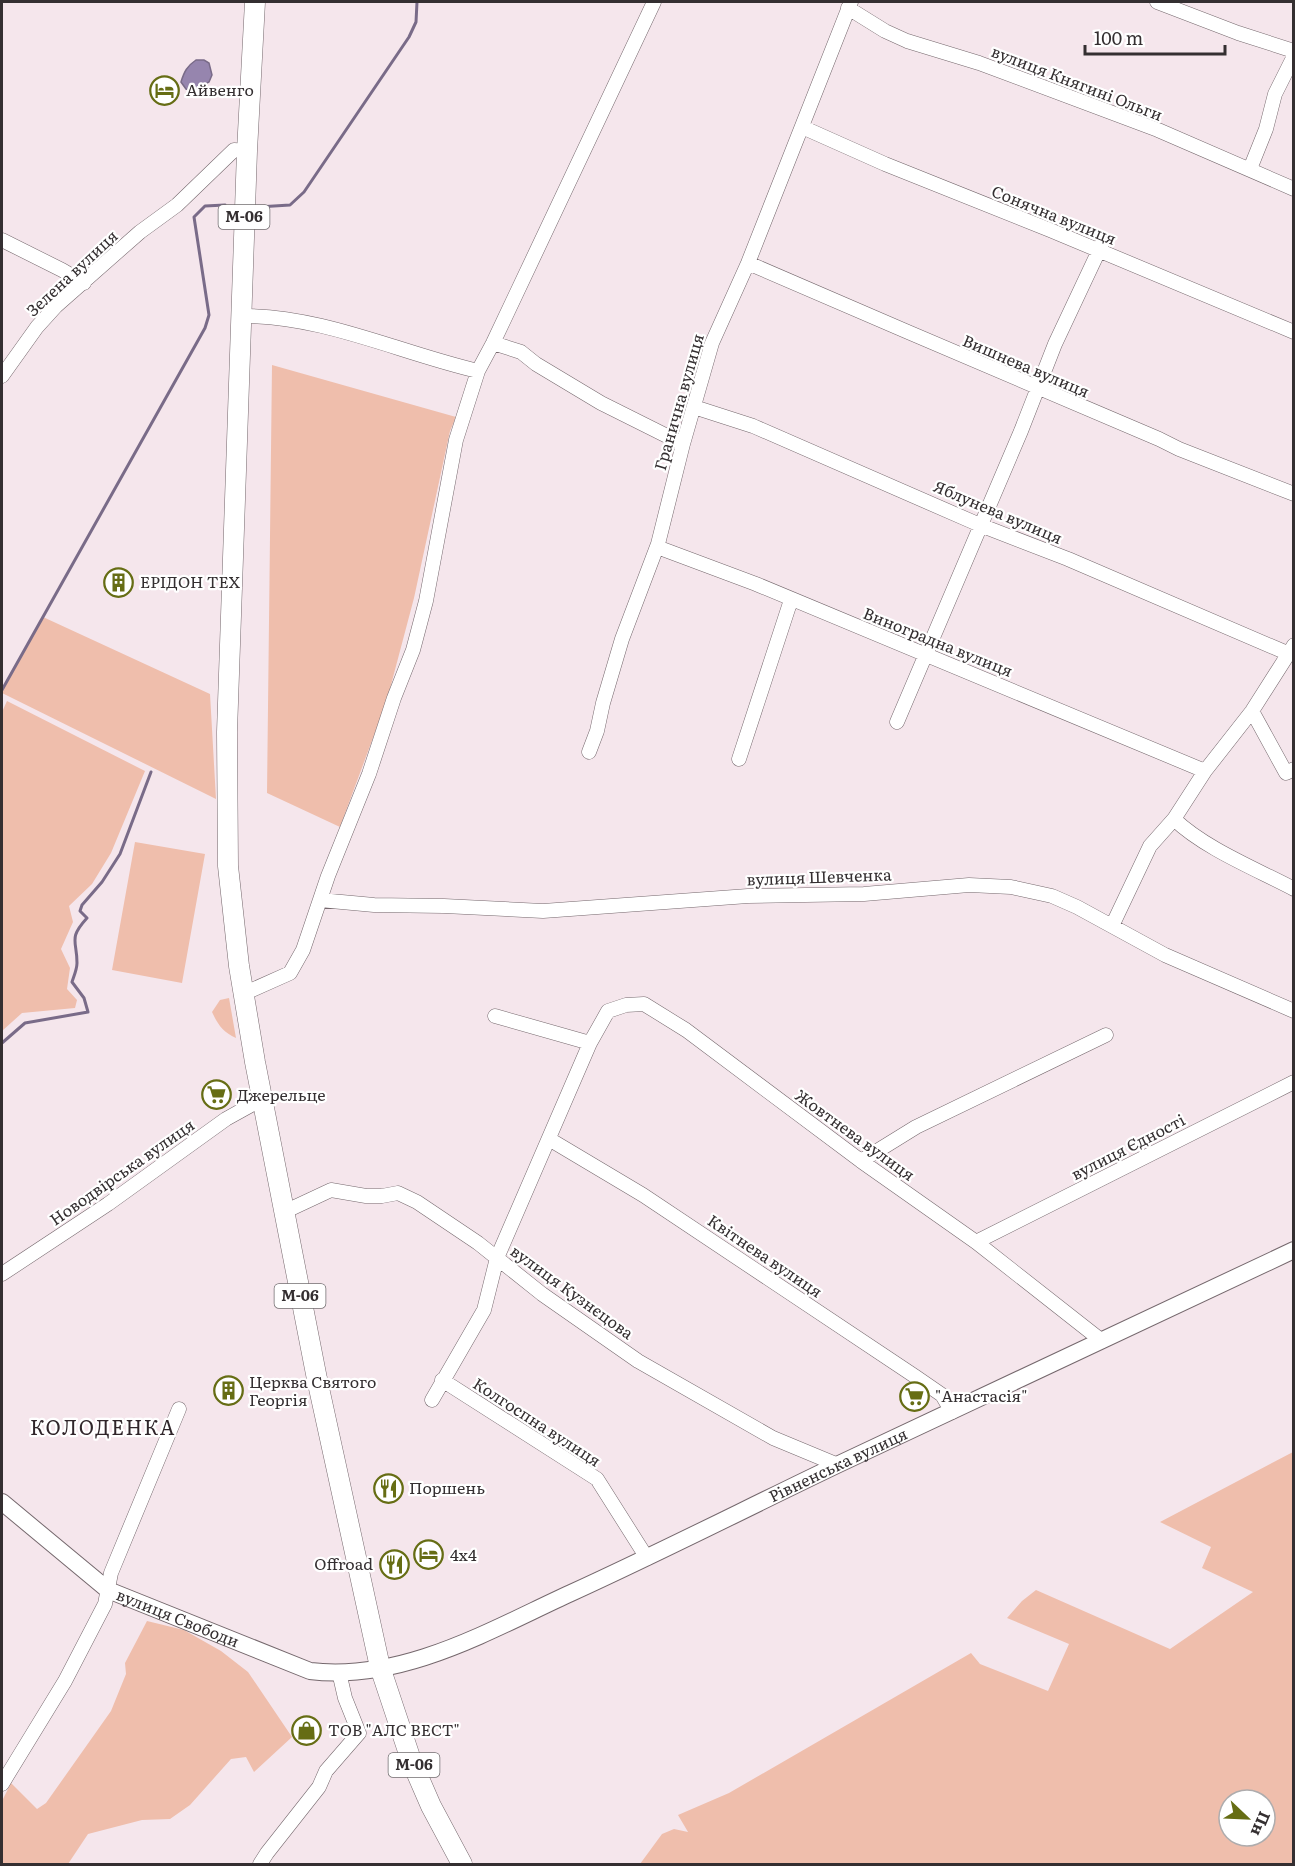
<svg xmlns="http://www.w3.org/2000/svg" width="1295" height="1866" font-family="Literata,serif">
  <rect width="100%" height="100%" fill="#f5e6ec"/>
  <!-- green -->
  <path fill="#efbeac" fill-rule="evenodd" d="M 272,365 L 456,417 L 450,431 L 414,598 L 387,700 L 340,827 L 267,793 Z
    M 43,617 L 210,694 L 216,799 L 2,693 L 12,670 Z
    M 7,701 L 145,771 L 111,853 L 92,884 L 69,906 L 73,922 L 61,949 L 70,968 L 67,989 L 77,1000 L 75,1008 L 22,1013 L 2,1031 L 2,712 Z
    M 135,842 L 205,854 L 182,983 L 112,970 Z
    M 229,998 L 236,1038 C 223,1032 218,1025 212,1012 L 220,1000 Z
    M 1293,1452 L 1293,1864 L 640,1864 L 662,1834 L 674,1829 L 688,1832 L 678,1815 L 729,1793 L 971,1653 L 980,1664 L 1048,1691 L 1069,1644 L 1007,1618 L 1022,1601 L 1036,1590 L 1170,1649 L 1253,1592 L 1202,1568 L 1211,1547 L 1160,1522 ZM 1229,1800 L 1265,1800 L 1265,1836 L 1229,1836 Z
    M 147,1621 L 184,1630 L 221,1651 L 248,1672 L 292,1737 L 254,1772 L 246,1757 L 231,1759 L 190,1805 L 170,1819 L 142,1820 L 88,1834 L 68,1864 L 2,1864 L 2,1801 L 11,1783 L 37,1809 L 46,1803 L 111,1711 L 126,1674 L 125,1663 Z"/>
  <!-- water -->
  <path fill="#9685ae" stroke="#796b88" stroke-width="1.5" d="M 196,60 L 204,60 L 209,63 L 212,75 L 209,82 L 193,91 L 186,89 L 181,82 C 184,72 187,66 196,60 Z"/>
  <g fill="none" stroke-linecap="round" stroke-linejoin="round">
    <!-- stream -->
    <path stroke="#796b88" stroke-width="3" d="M 258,207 L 290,205 L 304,192 L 409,37 L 416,22 L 417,2
      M 2,690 L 205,328 L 209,315 L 194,217 L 205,206 L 225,205
      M 2,1043 L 25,1023 L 88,1012 L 84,998 L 72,982 C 74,976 77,969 77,963 C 77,940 68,939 87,918 L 80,911 L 82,905 L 102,882 L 120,854 L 151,772"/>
    <defs>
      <path id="minor" d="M 1157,2 L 1238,33 L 1294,51
        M 848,8 L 885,31 L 907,41 L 979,63 L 1158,130 L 1294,189
        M 802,127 L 885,164 L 1050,230 L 1294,332
        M 1250,169 L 1266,129 L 1275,94 L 1294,56
        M 2,240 L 62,270 L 84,283
        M 748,263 C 885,322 1021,381 1159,439 L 1179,449 L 1294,494
        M 241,316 C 322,315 400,353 478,371
        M 493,343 L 521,352 L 536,364 L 601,403 L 683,444
        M 2,376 L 37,327 L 56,306 L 140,232 L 177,205 L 234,150 L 247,151
        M 694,407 L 753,426 L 980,525 L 1068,559 L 1287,653
        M 657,547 L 756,584 L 1205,771
        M 1252,711 L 1286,773 L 1294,769
        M 897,722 L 1021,431 L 1055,344 L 1102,244
        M 589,752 L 597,731 L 603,703 L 622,639 L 658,544 L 683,444 L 712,343 L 748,263 L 851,2
        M 739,759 L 789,606 L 793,600
        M 1174,819 C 1204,848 1256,869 1294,889
        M 320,900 L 374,905 L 444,906 L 543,911 L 748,896 L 864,894 L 969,885 L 1011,887 L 1052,896 L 1077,907 L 1165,955 L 1294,1011
        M 1112,926 L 1150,846 L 1174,819 L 1205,771 L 1252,711 L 1294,645
        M 243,994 L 290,973 L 303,950 L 328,876 L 369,774 L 394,698 L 413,650 L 426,601 L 456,440 L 478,371 L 493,343 L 654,2
        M 495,1016 L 590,1043
        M 549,1139 L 643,1195 L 916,1377 L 942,1395 L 952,1412
        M 861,1161 L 916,1127 L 1106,1035
        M 284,1212 L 331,1190 L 366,1196 L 382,1196 L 398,1193 L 417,1202 L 478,1243 L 542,1294 L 638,1361 L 773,1438 L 838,1465
        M 976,1242 L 1294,1082
        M 2,1274 L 108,1204 L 226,1119 L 262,1099
        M 442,1380 L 597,1479 L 647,1558
        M 432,1400 L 484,1310 L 497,1258 L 590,1043 L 608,1011 L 626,1005 L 644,1004 L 686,1030 L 861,1161 L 976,1242 L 1102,1341
        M 2,1784 L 65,1681 L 105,1604 L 111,1573 L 179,1409
        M 260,1864 L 267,1853 L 319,1787 L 326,1771 L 359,1733 L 345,1698 L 339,1672"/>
      <g id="major">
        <path id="s1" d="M 2,1502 L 108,1590 L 310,1671 C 403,1682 490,1630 571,1593 C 661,1552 749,1507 839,1464 C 990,1393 1142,1322 1294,1250"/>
      </g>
      <path id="highway" d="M 255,2 L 247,151 L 227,732 L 228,866 L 239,966 L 255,1062 L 317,1379 L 380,1667 L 411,1760 L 431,1806 L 462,1864"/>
    </defs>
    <!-- minor casing -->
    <use href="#minor" stroke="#75686d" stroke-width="15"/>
    <!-- major casing -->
    <use href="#major" stroke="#75686d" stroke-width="18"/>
    <!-- highway casing -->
    <use href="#highway" stroke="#75686d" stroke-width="21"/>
    <!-- minor -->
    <use href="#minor" stroke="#fff" stroke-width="14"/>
    <!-- major -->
    <use href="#major" stroke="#fff" stroke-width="16"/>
    <!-- highway -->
    <use href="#highway" stroke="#fff" stroke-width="20"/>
  </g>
  <!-- icons -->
  <defs>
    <symbol id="hotel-ring" viewBox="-11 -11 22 22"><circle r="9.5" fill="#fff" stroke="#666d14" stroke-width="1.5"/><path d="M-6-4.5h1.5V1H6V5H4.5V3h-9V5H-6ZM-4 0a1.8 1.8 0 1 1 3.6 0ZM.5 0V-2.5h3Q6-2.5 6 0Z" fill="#666d14"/></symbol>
    <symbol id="building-ring" viewBox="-11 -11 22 22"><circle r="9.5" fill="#fff" stroke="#666d14" stroke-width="1.5"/><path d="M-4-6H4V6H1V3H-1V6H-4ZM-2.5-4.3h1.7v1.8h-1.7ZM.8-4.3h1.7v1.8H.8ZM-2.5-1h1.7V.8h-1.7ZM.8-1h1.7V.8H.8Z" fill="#666d14"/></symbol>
    <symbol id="supermarket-ring" viewBox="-11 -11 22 22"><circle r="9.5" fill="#fff" stroke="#666d14" stroke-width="1.5"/><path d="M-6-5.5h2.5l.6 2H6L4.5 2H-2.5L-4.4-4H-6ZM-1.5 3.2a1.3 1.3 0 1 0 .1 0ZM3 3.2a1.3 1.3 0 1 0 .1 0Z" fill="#666d14"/></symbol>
    <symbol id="restaurant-ring" viewBox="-11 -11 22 22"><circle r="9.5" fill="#fff" stroke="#666d14" stroke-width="1.5"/><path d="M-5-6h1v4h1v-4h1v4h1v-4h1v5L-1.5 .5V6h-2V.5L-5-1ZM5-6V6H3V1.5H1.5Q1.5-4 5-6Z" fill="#666d14"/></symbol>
    <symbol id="shop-ring" viewBox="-11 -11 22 22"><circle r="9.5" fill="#fff" stroke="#666d14" stroke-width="1.5"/><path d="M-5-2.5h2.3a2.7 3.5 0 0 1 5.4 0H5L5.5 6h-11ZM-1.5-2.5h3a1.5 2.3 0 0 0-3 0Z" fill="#666d14"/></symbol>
  </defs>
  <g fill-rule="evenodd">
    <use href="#hotel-ring" x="148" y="74" width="33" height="33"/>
    <use href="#building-ring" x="102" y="566" width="33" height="33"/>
    <use href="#supermarket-ring" x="200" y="1078" width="33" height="33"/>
    <use href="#building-ring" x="212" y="1374" width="33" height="33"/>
    <use href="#supermarket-ring" x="898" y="1380" width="33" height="33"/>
    <use href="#restaurant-ring" x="372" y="1472" width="33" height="33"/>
    <use href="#hotel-ring" x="412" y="1538" width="33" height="33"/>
    <use href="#restaurant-ring" x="378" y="1548" width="33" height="33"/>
    <use href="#shop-ring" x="290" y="1714" width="33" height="33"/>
  </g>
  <g text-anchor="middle" stroke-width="4.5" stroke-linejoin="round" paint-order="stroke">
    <!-- shield labels -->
    <g fill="#fff" stroke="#716d6f" stroke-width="1.5">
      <rect x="218.5" y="205" width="51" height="24" rx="4.5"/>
      <rect x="274.5" y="1284" width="51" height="24" rx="4.5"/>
      <rect x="388.5" y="1753" width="51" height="24" rx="4.5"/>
    </g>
    <g font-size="15" font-weight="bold" fill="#342f31">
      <text x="244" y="222">М-06</text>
      <text x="300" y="1301">М-06</text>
      <text x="414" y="1770">М-06</text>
    </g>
    <!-- street labels -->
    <g font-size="16" fill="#342f31" stroke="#fff">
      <text transform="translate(1077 83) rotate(21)" y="6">вулиця Княгині Ольги</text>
      <text transform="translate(1054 215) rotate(22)" y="6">Сонячна вулиця</text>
      <text transform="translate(72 273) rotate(-43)" y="6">Зелена вулиця</text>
      <text transform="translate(1026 366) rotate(23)" y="6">Вишнева вулиця</text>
      <text transform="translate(679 402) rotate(-74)" y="6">Гранична вулиця</text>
      <text transform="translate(998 512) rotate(23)" y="6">Яблунева вулиця</text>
      <text transform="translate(938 642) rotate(22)" y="6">Виноградна вулиця</text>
      <text transform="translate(819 877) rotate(-2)" y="6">вулиця Шевченка</text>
      <text transform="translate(855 1135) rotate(36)" y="6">Жовтнева вулиця</text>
      <text transform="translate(1128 1147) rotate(-27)" y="6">вулиця Єдності</text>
      <text transform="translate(122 1172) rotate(-35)" y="6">Новодвірська вулиця</text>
      <text transform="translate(765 1256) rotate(34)" y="6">Квітнева вулиця</text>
      <text transform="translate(572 1292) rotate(36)" y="6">вулиця Кузнєцова</text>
      <text transform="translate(537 1422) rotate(33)" y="6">Колгоспна вулиця</text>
      <text dy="6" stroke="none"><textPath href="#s1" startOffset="928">Рівненська вулиця</textPath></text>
      <text dy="6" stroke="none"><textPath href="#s1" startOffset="213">вулиця Свободи</textPath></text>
    </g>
    <!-- poi labels -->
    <g font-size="16" fill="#342f31" stroke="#fff" text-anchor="start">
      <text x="186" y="96">Айвенго</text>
      <text x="140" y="588">ЕРІДОН ТЕХ</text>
      <text x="237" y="1101">Джерельце</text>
      <text x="249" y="1388">Церква Святого<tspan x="249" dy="18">Георгія</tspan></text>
      <text x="935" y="1402">"Анастасія"</text>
      <text x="409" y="1494">Поршень</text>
      <text x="450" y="1561">4x4</text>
      <text x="373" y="1570" text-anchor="end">Offroad</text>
      <text x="328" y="1736">ТОВ "АЛС ВЕСТ"</text>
    </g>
    <!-- quarter labels -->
    <g font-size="20" letter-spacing="1.5" fill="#30252a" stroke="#fff">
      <text x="103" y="1435">КОЛОДЕНКА</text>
    </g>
  </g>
  <!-- border -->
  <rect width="1295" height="1866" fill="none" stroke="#342f31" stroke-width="6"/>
  <!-- north arrow -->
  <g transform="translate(1247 1818) rotate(113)"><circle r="28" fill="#ffffff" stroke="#aeacad" stroke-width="1.5"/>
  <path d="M0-4.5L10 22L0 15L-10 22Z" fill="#666d14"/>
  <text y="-9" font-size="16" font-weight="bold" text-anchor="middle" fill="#342f31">Пн</text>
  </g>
  <!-- scale -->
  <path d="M1085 45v9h140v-9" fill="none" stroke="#342f31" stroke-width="3"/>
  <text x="1094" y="45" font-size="18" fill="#342f31" stroke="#ffffff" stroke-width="4.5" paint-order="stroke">100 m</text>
</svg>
